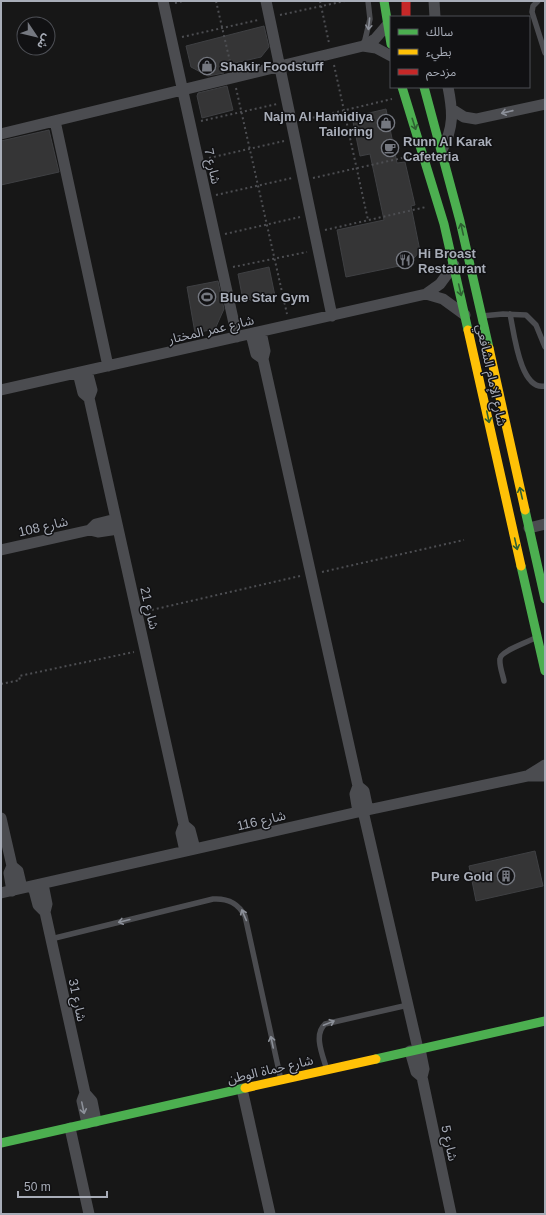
<svg xmlns="http://www.w3.org/2000/svg" width="546" height="1215" font-family="Arial,'Noto Sans Arabic',sans-serif">
  <rect width="100%" height="100%" fill="#171717"/>
  <!-- building -->
  <path fill="#353536" stroke="#3f4043" d="M 264,26 L 269,47 L 261,57 L 222,66 L 224,73 L 208,76 L 191,67 L 186,46 Z
    M 227,86 L 233,110 L 202,118 L 197,96 L 198,93 Z
    M 386,109 L 397,163 L 405,162 L 415,205 L 411,206 L 420,251 L 409,264 L 346,277 L 337,230 L 384,220 L 370,154 L 360,156 L 352,117 Z
    M 49,130 L 59,172 L 1,185 L 1,141 Z
    M 269,267 L 275,296 L 252,301 L 242,295 L 238,274 Z
    M 218,281 L 224,309 L 215,329 L 195,333 L 187,287 Z
    M 535,851 L 543,886 L 476,901 L 469,866 Z"/>
  <g fill="none" stroke-linecap="round" stroke-linejoin="round">
    <!-- path -->
    <path stroke="#4d4e52" stroke-width="2" stroke-dasharray="2 3" stroke-linecap="butt" d="M 216,1 L 231,66
      M 320,1 L 329,43
      M 175,3 L 183,1
      M 280,15 L 345,1
      M 182,37 L 258,20
      M 334,65 L 368,220
      M 236,88 L 287,314
      M 303,120 L 392,99
      M 201,121 L 277,104
      M 209,158 L 284,141
      M 313,178 L 411,156
      M 216,195 L 292,178
      M 325,230 L 426,207
      M 225,234 L 300,217
      M 233,267 L 307,252
      M 322,572 L 464,540
      M 147,611 L 300,576
      M 1,684 L 20,680 L 19,676 L 134,652"/>
    <!-- lane -->
    <path stroke="#4b4c50" stroke-width="5.5" d="M 538,1 L 533,6 L 532,12 L 545,53
      M 364,44 L 370,19 L 368,1
      M 510,314 C 514,332 520,391 545,386
      M 482,316 L 503,314 L 526,315 L 536,325 L 545,347
      M 504,681 C 503,675 499,666 500,659 C 500,651 529,642 537,637
      M 51,939 L 213,899 C 228,898 238,903 245,916 L 281,1080
      M 327,1070 C 323,1056 313,1035 325,1024 L 408,1005"/>
    <!-- street -->
    <path stroke="#4b4c50" stroke-width="11" d="M 163,1 L 237,337
      M 266,1 L 332,316
      M 434,1 L 435,17
      M 363,46 L 376,48 L 391,56
      M 453,110 L 464,117 L 476,119 L 545,104
      M 55,121 L 108,366
      M 1,134 L 363,46 L 375,39 L 388,24
      M 442,150 C 454,127 453,112 448,87
      M 426,294 L 443,299 L 465,315
      M 261,332 L 265,351 L 263,359 L 358,786 L 355,794 L 358,812
      M 251,334 L 256,354 L 263,359
      M 87,371 L 92,390 L 89,398 L 184,825 L 181,833 L 185,851
      M 78,373 L 83,393 L 89,398
      M 1,390 L 426,294 L 440,284 L 454,265
      M 529,528 L 545,524
      M 90,530 L 98,532 L 118,529
      M 1,550 L 90,530 L 96,524 L 116,519
      M 529,775 L 545,765
      M 358,786 L 364,791 L 368,810
      M 363,811 L 418,1049
      M 1,818 L 12,866 L 9,873 L 12,891
      M 184,825 L 190,830 L 195,849
      M 12,866 L 18,871 L 22,888
      M 43,884 L 47,904 L 45,912 L 85,1093 L 82,1101 L 87,1123
      M 33,886 L 38,905 L 45,912
      M 1,893 L 358,812 L 527,776 L 545,776
      M 420,1049 L 424,1069 L 422,1077 L 451,1214
      M 410,1051 L 416,1072 L 422,1077
      M 242,1089 L 270,1214
      M 85,1093 L 92,1101 L 96,1121
      M 70,1128 L 89,1214"/>
    <!-- fast -->
    <path stroke="#4caf50" stroke-width="9" d="M 384,1 L 391,44
      M 402,87 L 444,224 L 468,330
      M 424,87 L 460,221 L 489,348
      M 525,510 L 545,599
      M 521,566 L 545,671
      M 376,1059 L 545,1021
      M 1,1143 L 245,1088"/>
    <!-- slow -->
    <path stroke="#ffc107" stroke-width="9" d="M 468,330 L 521,566
      M 489,348 L 525,510
      M 245,1088 L 376,1059"/>
    <!-- jam -->
    <path stroke="#c62828" stroke-width="9" d="M 406,1 L 406,17"/>
  </g>
  <!-- one-way arrows -->
  <defs><path id="oneway-shaft" d="M-6 0H5M1.5-3L5.5 0L1.5 3" fill="none" stroke-width="1.6" stroke-linecap="round" stroke-linejoin="round"/></defs>
  <g stroke="#8c9099">
    <use href="#oneway-shaft" transform="translate(369 24) rotate(96)"/>
    <use href="#oneway-shaft" transform="translate(507 112) rotate(167)"/>
    <use href="#oneway-shaft" transform="translate(244 915) rotate(-113)"/>
    <use href="#oneway-shaft" transform="translate(124 921) rotate(166)"/>
    <use href="#oneway-shaft" transform="translate(329 1023) rotate(-22)"/>
    <use href="#oneway-shaft" transform="translate(272 1042) rotate(-102)"/>
    <use href="#oneway-shaft" transform="translate(83 1108) rotate(78)"/>
  </g>
  <g stroke="#2e6032">
    <use href="#oneway-shaft" transform="translate(414 124) rotate(72)"/>
    <use href="#oneway-shaft" transform="translate(462 229) rotate(-103)"/>
    <use href="#oneway-shaft" transform="translate(460 290) rotate(77)"/>
    <use href="#oneway-shaft" transform="translate(488 417) rotate(78)"/>
    <use href="#oneway-shaft" transform="translate(521 493) rotate(-103)"/>
    <use href="#oneway-shaft" transform="translate(516 544) rotate(77)"/>
  </g>
  <!-- icons -->
  <defs>
    <symbol id="shop-ring" viewBox="-11 -11 22 22"><circle r="9.5" fill="#111113" stroke="#757880" stroke-width="1.5"/><path d="M-5-2.5h2.3a2.7 3.5 0 0 1 5.4 0H5L5.5 6h-11ZM-1.5-2.5h3a1.5 2.3 0 0 0-3 0Z" fill="#757880"/></symbol>
    <symbol id="cafe-ring" viewBox="-11 -11 22 22"><circle r="9.5" fill="#111113" stroke="#757880" stroke-width="1.5"/><path d="M-5.5-4.5H6V0H3Q3 3.5 0 3.5H-2.5Q-5.5 3.5-5.5 0ZM3-3.2v2h1.7v-2ZM-6 4.5H4V6H-6Z" fill="#757880"/></symbol>
    <symbol id="restaurant-ring" viewBox="-11 -11 22 22"><circle r="9.5" fill="#111113" stroke="#757880" stroke-width="1.5"/><path d="M-5-6h1v4h1v-4h1v4h1v-4h1v5L-1.5 .5V6h-2V.5L-5-1ZM5-6V6H3V1.5H1.5Q1.5-4 5-6Z" fill="#757880"/></symbol>
    <symbol id="stadium-ring" viewBox="-11 -11 22 22"><circle r="9.5" fill="#111113" stroke="#757880" stroke-width="1.5"/><path d="M0-5a6.5 5 0 1 0 0 10a6.5 5 0 1 0 0-10ZM-3.5-1.8h7v3.6h-7Z" fill="#757880"/></symbol>
    <symbol id="building-ring" viewBox="-11 -11 22 22"><circle r="9.5" fill="#111113" stroke="#757880" stroke-width="1.5"/><path d="M-4-6H4V6H1V3H-1V6H-4ZM-2.5-4.3h1.7v1.8h-1.7ZM.8-4.3h1.7v1.8H.8ZM-2.5-1h1.7V.8h-1.7ZM.8-1h1.7V.8H.8Z" fill="#757880"/></symbol>
  </defs>
  <g fill-rule="evenodd">
    <use href="#shop-ring" x="197" y="56" width="20" height="20"/>
    <use href="#shop-ring" x="376" y="113" width="20" height="20"/>
    <use href="#cafe-ring" x="380" y="138" width="20" height="20"/>
    <use href="#restaurant-ring" x="395" y="250" width="20" height="20"/>
    <use href="#stadium-ring" x="197" y="287" width="20" height="20"/>
    <use href="#building-ring" x="496" y="866" width="20" height="20"/>
  </g>
  <g text-anchor="middle" stroke-width="3" stroke-linejoin="round" paint-order="stroke">
    <!-- poi labels -->
    <g font-size="13" font-weight="bold" fill="#a8adb8" stroke="#111113" text-anchor="start">
      <text x="220" y="71">Shakir Foodstuff</text>
      <text x="373" y="121" text-anchor="end">Najm Al Hamidiya<tspan x="373" dy="15">Tailoring</tspan></text>
      <text x="403" y="146">Runn Al Karak<tspan x="403" dy="15">Cafeteria</tspan></text>
      <text x="418" y="258">Hi Broast<tspan x="418" dy="15">Restaurant</tspan></text>
      <text x="220" y="302">Blue Star Gym</text>
      <text x="493" y="881" text-anchor="end">Pure Gold</text>
    </g>
    <!-- street labels -->
    <g font-size="13" fill="#a8adb8" stroke="#111113">
      <text transform="translate(213 166) rotate(78)" y="5">شارع 7</text>
      <text transform="translate(211 329) rotate(-13)" y="5">شارع عمر المختار</text>
      <text transform="translate(492 375) rotate(78)" y="5">شارع الإمام الشافعي</text>
      <text transform="translate(43 526) rotate(-13)" y="5">شارع 108</text>
      <text transform="translate(150 608) rotate(77)" y="5">شارع 21</text>
      <text transform="translate(261 820) rotate(-13)" y="5">شارع 116</text>
      <text transform="translate(78 1000) rotate(78)" y="5">شارع 31</text>
      <text transform="translate(270 1069) rotate(-13)" y="5">شارع حماة الوطن</text>
      <text transform="translate(450 1143) rotate(78)" y="5">شارع 5</text>
    </g>
  </g>
  <!-- border -->
  <rect width="546" height="1215" fill="none" stroke="#a8adb8" stroke-width="4"/>
  <!-- legend -->
  <rect x="390" y="16" width="140" height="72" fill="#111113" stroke="#4d4f55"/>
  <rect x="398" y="29" width="20" height="6" fill="#4caf50" stroke="#4d4f55"/>
  <text x="426" y="36" font-size="12" fill="#a8adb8">سالك</text>
  <rect x="398" y="49" width="20" height="6" fill="#ffc107" stroke="#4d4f55"/>
  <text x="426" y="56" font-size="12" fill="#a8adb8">بطيء</text>
  <rect x="398" y="69" width="20" height="6" fill="#c62828" stroke="#4d4f55"/>
  <text x="426" y="76" font-size="12" fill="#a8adb8">مزدحم</text>
  <!-- north arrow -->
  <g transform="translate(36 36) rotate(125)"><circle r="19" fill="#111113" stroke="#4d4f55"/>
  <path d="M0-3L7 15L0 10L-7 15Z" fill="#757880"/>
  <text y="-6" font-size="11" font-weight="bold" text-anchor="middle" fill="#a8adb8">ش</text>
  </g>
  <!-- scale -->
  <path d="M18 1191v6h89v-6" fill="none" stroke="#a8adb8" stroke-width="2"/>
  <text x="24" y="1191" font-size="12" fill="#a8adb8" stroke="#111113" stroke-width="3" paint-order="stroke">50 m</text>
</svg>
